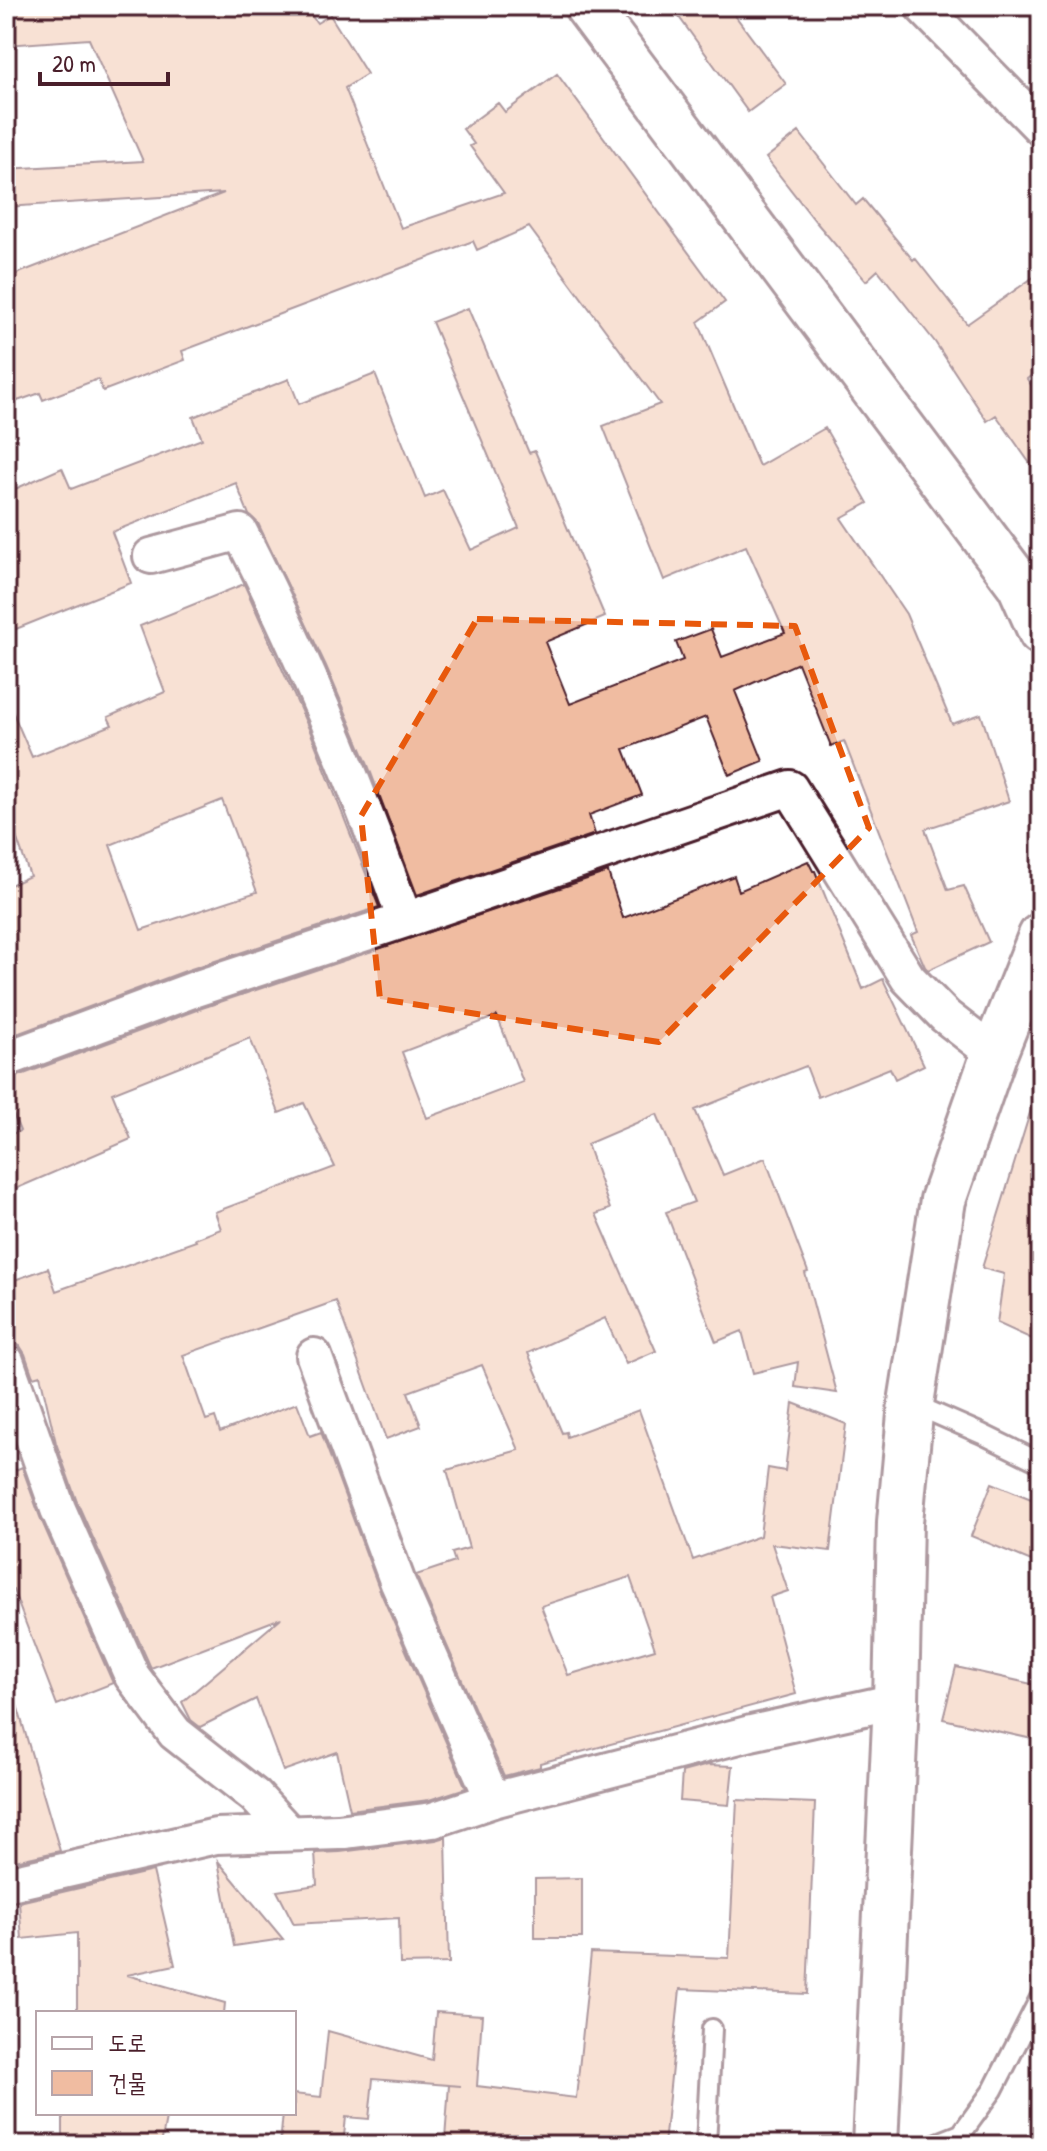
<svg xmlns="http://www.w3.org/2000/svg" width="1047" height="2151" font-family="'Patrick Hand','Poor Story',sans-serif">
  <rect width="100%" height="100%" fill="#fff"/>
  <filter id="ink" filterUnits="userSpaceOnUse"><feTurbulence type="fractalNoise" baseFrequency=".0125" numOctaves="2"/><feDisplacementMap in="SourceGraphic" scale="16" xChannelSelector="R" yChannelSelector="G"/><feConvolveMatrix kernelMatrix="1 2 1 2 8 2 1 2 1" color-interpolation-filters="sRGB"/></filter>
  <g filter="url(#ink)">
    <!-- building -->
    <path fill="#f0bca1" stroke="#4a1f2b" stroke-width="2" fill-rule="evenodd" d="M 6,6 L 304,6 L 317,23 L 330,15 L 367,74 L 345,88 L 401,228 L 504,193 L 470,146 L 474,144 L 463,129 L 498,103 L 505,112 L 557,74 L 725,302 L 698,322 L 759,466 L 825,428 L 868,503 L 841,518 L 906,614 L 952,724 L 981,714 L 1009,801 L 925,829 L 948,890 L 964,886 L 989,942 L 928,970 L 925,967 L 911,935 L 918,932 L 844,741 L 831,746 L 798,663 L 735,691 L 763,761 L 729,775 L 706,717 L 624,749 L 642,795 L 589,815 L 595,834 L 417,895 L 368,765 L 326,666 L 258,523 L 249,515 L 236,483 L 112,532 L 131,583 L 6,633 L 6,493 L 62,468 L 71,489 L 202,439 L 193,417 L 289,379 L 299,404 L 375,374 L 425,498 L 443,490 L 471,550 L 519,528 L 432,322 L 468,308 L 529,453 L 535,451 L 605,617 L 545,642 L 570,704 L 683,660 L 676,642 L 711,629 L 722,657 L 785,633 L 746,546 L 664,580 L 603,426 L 660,404 L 529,227 L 477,250 L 473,241 L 182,351 L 185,360 L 103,391 L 98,379 L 43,400 L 40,393 L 6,405 L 6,278 L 224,193 L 6,207 L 6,169 L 143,161 L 89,39 L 6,45 Z
      M 671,6 L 728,6 L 786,84 L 748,112 Z
      M 799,132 L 856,205 L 863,199 L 913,260 L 915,258 L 967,324 L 1041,272 L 1041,368 L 1027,379 L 1041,399 L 1041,479 L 996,415 L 987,421 L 935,342 L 878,270 L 866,281 L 816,222 L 766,158 Z
      M 244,584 L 310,731 L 379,907 L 188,970 L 6,1038 L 6,887 L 30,876 L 6,808 L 6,697 L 32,757 L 112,725 L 108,717 L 165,692 L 140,626 ZM 222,800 L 257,892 L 141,930 L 110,845 Z
      M 808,861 L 813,871 L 815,871 L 863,989 L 883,979 L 924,1065 L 895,1079 L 890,1068 L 818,1097 L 806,1066 L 695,1110 L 723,1175 L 765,1158 L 808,1272 L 805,1273 L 837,1393 L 795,1387 L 798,1362 L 753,1373 L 742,1331 L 716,1342 L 666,1212 L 694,1202 L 657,1114 L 587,1144 L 610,1209 L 596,1214 L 656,1351 L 626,1364 L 605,1318 L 528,1353 L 562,1433 L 566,1432 L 567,1437 L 639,1410 L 693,1560 L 760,1536 L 768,1468 L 785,1471 L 793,1403 L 846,1424 L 830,1551 L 772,1544 L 788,1591 L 770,1597 L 796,1694 L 540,1763 L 540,1767 L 504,1776 L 416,1575 L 455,1562 L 452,1553 L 469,1548 L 447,1470 L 519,1450 L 482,1365 L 408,1392 L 421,1426 L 386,1439 L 336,1301 L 183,1355 L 206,1420 L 215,1417 L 220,1432 L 297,1403 L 310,1436 L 321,1432 L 380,1591 L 466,1788 L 429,1800 L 350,1810 L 337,1752 L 283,1771 L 256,1699 L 200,1727 L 191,1720 L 182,1702 L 281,1618 L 151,1668 L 77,1502 L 56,1443 L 40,1375 L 33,1377 L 25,1354 L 20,1346 L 12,1342 L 6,1326 L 6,1283 L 48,1268 L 56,1291 L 196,1241 L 195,1239 L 221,1229 L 215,1212 L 335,1167 L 304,1103 L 279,1113 L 250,1038 L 112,1093 L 131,1139 L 6,1193 L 6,1136 L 20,1131 L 6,1097 L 6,1078 L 13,1078 L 202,1008 L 608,872 L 623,918 L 734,876 L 739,891 ZM 497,1016 L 523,1082 L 427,1118 L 402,1052 ZM 630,1577 L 655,1649 L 568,1675 L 541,1606 Z
      M 1033,1103 L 1041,1105 L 1041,1343 L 997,1323 L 1004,1274 L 982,1268 Z
      M 22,1467 L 40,1517 L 113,1683 L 57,1705 L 13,1590 L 6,1592 L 6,1474 Z
      M 992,1483 L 1041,1503 L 1041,1565 L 971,1536 Z
      M 956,1667 L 1041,1686 L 1041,1741 L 943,1719 Z
      M 15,1698 L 60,1851 L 15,1861 L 15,1857 L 6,1860 L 6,1699 Z
      M 708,1765 L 733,1766 L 729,1805 L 680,1801 L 682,1772 Z
      M 737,1800 L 815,1803 L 807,1994 L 680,1989 L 664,2145 L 530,2145 L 445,2139 L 449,2085 L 461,2086 L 373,2079 L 369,2119 L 346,2117 L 343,2145 L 280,2145 L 283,2113 L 294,2113 L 294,2094 L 321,2097 L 328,2031 L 432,2060 L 436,2012 L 482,2015 L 477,2086 L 576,2098 L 591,1953 L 729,1958 Z
      M 446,1837 L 449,1963 L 400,1964 L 399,1918 L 294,1924 L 277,1891 L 317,1885 L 315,1853 L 340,1852 L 436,1840 Z
      M 218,1861 L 283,1939 L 234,1946 Z
      M 153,1871 L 175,1965 L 127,1975 L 225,2003 L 224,2013 L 77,2013 L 77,1933 L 22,1939 L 19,1902 Z
      M 582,1878 L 582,1938 L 535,1938 L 535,1879 Z
      M 63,2113 L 167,2113 L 161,2145 L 63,2145 Z"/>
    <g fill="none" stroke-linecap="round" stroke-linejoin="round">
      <defs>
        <path id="service" d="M 911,1403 L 982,1434 L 1041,1463
          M 706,2145 L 712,2029
          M 933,2145 L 961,2134 L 993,2090 L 1041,1996"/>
        <path id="minor" d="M 922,6 L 1041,128
          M 151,556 L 240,532 C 304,656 358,789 405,920
          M 6,1059 L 195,989 L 405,920 L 790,788 L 908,978 L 945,1016 L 994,1054
          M 314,1356 L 398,1583 L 493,1800
          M 6,1361 L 58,1509 L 132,1676 L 175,1733 L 255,1796 L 289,1833
          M 6,1884 L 216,1836 L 338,1832 L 433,1820 L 493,1800 L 751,1733 L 896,1701"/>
        <path id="tertiary" d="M 587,6 L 1020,585 L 1041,632
          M 875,2145 L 896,1701 L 900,1522 L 911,1403 L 943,1200 L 994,1054 L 1041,936"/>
      </defs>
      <!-- service casing -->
      <use href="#service" stroke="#4a1f2b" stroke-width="24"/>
      <!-- minor casing -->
      <use href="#minor" stroke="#4a1f2b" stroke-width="40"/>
      <!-- tertiary casing -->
      <use href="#tertiary" stroke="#4a1f2b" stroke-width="50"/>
      <!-- service -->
      <use href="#service" stroke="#fff" stroke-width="18"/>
      <!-- minor -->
      <use href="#minor" stroke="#fff" stroke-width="34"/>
      <!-- tertiary -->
      <use href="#tertiary" stroke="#fff" stroke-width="44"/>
    </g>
  </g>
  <!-- marked area -->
  <path d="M0 0H1047V2151H0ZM 477,619 L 795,626 L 869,828 L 659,1042 L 380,999 L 361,816 Z" fill="#fff" fill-opacity=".55" fill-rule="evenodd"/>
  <path fill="none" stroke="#e8590c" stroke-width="6" stroke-dasharray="16 10" stroke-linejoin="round" d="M 477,619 L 795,626 L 869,828 L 659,1042 L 380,999 L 361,816 Z"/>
  <!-- margin -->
  <rect width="1047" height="2151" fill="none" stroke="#fff" stroke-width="32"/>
  <rect x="16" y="16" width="1015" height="2119" fill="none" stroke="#4a1f2b" stroke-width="3" filter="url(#ink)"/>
  <!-- legend -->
  <rect x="36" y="2011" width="260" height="104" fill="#ffffff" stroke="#b7a5aa" stroke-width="2"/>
  <rect x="52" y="2037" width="40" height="12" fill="#ffffff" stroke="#b7a5aa" stroke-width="2"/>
  <text x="108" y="2051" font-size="24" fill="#4a1f2b">도로</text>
  <rect x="52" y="2071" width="40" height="24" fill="#f0bca1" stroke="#b7a5aa" stroke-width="2"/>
  <text x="108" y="2091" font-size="24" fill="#4a1f2b">건물</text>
  <!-- scale -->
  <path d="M40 72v12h128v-12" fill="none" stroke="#4a1f2b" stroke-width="4"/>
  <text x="52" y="72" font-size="24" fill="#4a1f2b" stroke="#ffffff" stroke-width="6" paint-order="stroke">20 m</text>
</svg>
